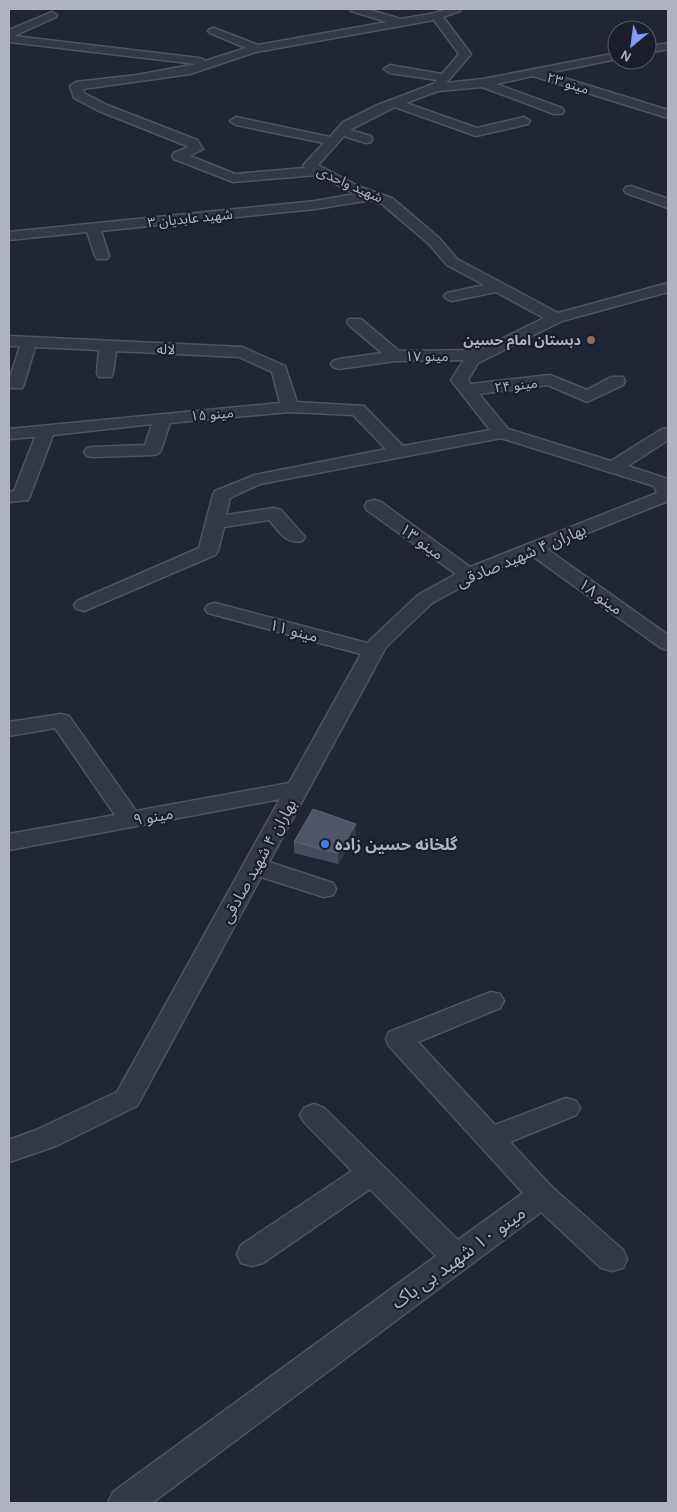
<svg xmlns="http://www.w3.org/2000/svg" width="677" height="1512" font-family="Karla,'Noto Sans Arabic',sans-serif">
  <rect width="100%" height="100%" fill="#212637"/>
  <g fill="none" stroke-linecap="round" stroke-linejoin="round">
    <defs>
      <path id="street" d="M 350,9 L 366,9 L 401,19 L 435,13 L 447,9 L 461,9 L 460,11 L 443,17 L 471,54 L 446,83 L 483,79 L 617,53 L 617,59 L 548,73 L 668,110 L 668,118 L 533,76 L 496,84 L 562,108 L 564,111 L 562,114 L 554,114 L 482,87 L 438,91 L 406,103 L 477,128 L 524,117 L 530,121 L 528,124 L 476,136 L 395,107 L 350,130 L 371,136 L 372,139 L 371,142 L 366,143 L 344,136 L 318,165 L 360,187 L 392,198 L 439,238 L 457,259 L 558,313 L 668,283 L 668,292 L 562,321 L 478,363 L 468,380 L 471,384 L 550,375 L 587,390 L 611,377 L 623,377 L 625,381 L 623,385 L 587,402 L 548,385 L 479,394 L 508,429 L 611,461 L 662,429 L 668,428 L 668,440 L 628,466 L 668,479 L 668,501 L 547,549 L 668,635 L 668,650 L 661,648 L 531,555 L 491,571 L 432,603 L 386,647 L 269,862 L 333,883 L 336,889 L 333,895 L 324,897 L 261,877 L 137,1106 L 56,1146 L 9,1162 L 9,1140 L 36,1130 L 117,1092 L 280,799 L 9,850 L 9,834 L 115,815 L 55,728 L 9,736 L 9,722 L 61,714 L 69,716 L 136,811 L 289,783 L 361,654 L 208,613 L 205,609 L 208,605 L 215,603 L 367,643 L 418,595 L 456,574 L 367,510 L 365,506 L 367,502 L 374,500 L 381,502 L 470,567 L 657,493 L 654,486 L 501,438 L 260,484 L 230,498 L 226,515 L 274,508 L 281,510 L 305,537 L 302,541 C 286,545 279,531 269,520 L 224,527 L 218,551 L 215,555 L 84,611 L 77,609 L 74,605 L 77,601 L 199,548 L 213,495 L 215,491 L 255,475 L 386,449 L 353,415 L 290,412 L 170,423 L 161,450 L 158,454 L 152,455 L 93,457 L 87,456 L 84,452 L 87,448 L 93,447 L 145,445 L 152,424 L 53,435 L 30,496 L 28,500 L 9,502 L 9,492 L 14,491 L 35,437 L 9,439 L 9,429 L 280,403 L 272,372 L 239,357 L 116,351 L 113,373 L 111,377 L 99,377 L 97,373 L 99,350 L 35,347 L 24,384 L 22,388 L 10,388 L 9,381 L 20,346 L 9,346 L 9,336 L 242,347 L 285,366 L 297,402 L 364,406 L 403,446 L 490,430 L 451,380 L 464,360 L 395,361 L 339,369 L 333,367 L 331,364 L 333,361 L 339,359 L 382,353 L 349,325 L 347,322 L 349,319 L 361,319 L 399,351 L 479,350 L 544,318 L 496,292 L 452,301 L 447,299 L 444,296 L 447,293 L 484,285 L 447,265 L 429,244 L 382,204 L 371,200 L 315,209 L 101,231 L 109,256 L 107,259 L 97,259 L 95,256 L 87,232 L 9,240 L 9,232 L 315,201 L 355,194 L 317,175 L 233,182 L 174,159 L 172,156 L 174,153 L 188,147 L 187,146 L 99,111 L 74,98 L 70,86 L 76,82 L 137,75 L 196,64 L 9,42 L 9,30 L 52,12 L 57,15 L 56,17 L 14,36 L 199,58 L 203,59 L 205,61 L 246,48 L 210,33 L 208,31 L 210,29 L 214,28 L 258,45 L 387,22 L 351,11 ZM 434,20 L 459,54 L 442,74 L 390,65 L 384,69 L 390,73 L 437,80 L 433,84 L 375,106 L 343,122 L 330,137 L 236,117 L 230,121 L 236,125 L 324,143 L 305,163 L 303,166 L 305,168 L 235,174 L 190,156 L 203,149 L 197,140 L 107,105 L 84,93 L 83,89 L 190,74 L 256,52 Z
        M 668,43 L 668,49 L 647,53 L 647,47 Z
        M 631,186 L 668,199 L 668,208 L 626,193 L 624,190 L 626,187 Z
        M 491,992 L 500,994 L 504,1001 L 500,1008 L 418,1042 L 495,1125 L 566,1098 L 576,1101 L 580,1108 L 576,1115 L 510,1142 L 552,1187 L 623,1250 L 627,1259 L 623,1268 L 612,1271 L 601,1268 L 541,1212 L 152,1503 L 108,1503 L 113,1492 L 436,1256 L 370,1189 L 263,1263 L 252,1266 L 241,1263 L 237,1254 L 241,1245 L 352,1171 L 304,1122 L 300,1115 L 304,1108 L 314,1104 L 324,1108 L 458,1240 L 523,1193 L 389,1046 L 386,1039 L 389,1032 Z"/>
    </defs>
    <!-- street casing -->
    <use href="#street" stroke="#4f5362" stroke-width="3"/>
    <!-- street -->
    <use href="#street" fill="#343948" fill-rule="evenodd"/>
  </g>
  <!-- wall -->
  <path fill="#454b5f" d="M 356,835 L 338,864 L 294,853 L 294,842 Z"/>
  <!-- shaded-wall -->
  <path fill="#32374a" d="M 356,824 L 356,835 L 338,864 L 338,853 Z"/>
  <!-- building -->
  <path fill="#50566a" stroke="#5f6578" d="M 313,809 L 356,824 L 338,853 L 294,842 Z"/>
  <!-- markers -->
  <circle fill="#8d6e63" stroke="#1a1e2c" stroke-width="2" cx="591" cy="340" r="5"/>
  <circle fill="#3f7fe0" stroke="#1a1e2c" stroke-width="2" cx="325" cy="844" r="5"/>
  <g text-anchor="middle" stroke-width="4.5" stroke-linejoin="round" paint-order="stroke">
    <!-- far-street labels -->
    <g font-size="14" fill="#afb3c4" stroke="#1a1e2c">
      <text transform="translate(568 83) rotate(17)" y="5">مینو ۲۳</text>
      <text transform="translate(350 184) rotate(24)" y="5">شهید واحدی</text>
      <text transform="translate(190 218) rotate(-6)" y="5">شهید عابدیان ۳</text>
      <text transform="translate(166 349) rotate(2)" y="5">لاله</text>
      <text x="427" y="361">مینو ۱۷</text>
      <text transform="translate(516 385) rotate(-7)" y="5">مینو ۲۴</text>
      <text transform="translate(212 414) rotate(-5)" y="5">مینو ۱۵</text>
    </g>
    <!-- far-poi labels -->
    <g font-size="14" font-weight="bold" fill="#afb3c4" stroke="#1a1e2c" text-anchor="end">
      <text x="581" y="345">دبستان امام حسین</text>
    </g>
    <!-- street labels -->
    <g font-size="16" fill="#afb3c4" stroke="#1a1e2c">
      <text transform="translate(422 541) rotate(36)" y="6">مینو ۱۳</text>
      <text transform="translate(521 555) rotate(-23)" y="6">بهاران ۴ شهید صادقی</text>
      <text transform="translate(601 596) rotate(36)" y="6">مینو ۱۸</text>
      <text transform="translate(294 630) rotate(15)" y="6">مینو ۱۱</text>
      <text transform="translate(153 816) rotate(-10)" y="6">مینو ۹</text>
      <text transform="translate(258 861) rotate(-61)" y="6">بهاران ۴ شهید صادقی</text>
    </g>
    <!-- poi labels -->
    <g font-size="16" font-weight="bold" fill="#afb3c4" stroke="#1a1e2c" text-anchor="start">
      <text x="335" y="850">گلخانه حسین زاده</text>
    </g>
    <!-- near-street labels -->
    <g font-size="19" fill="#afb3c4" stroke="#1a1e2c">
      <text transform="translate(458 1257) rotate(-36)" y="7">مینو ۱۰ شهید بی باک</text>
    </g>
  </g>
  <!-- border -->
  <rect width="677" height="1512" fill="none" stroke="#afb3c4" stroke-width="20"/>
  <!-- north arrow -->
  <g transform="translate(632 45) rotate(209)"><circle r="24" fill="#1a1e2c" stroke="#565a69"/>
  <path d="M0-4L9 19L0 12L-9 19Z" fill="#849af4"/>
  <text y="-8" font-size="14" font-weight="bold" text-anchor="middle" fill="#afb3c4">N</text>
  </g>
</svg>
